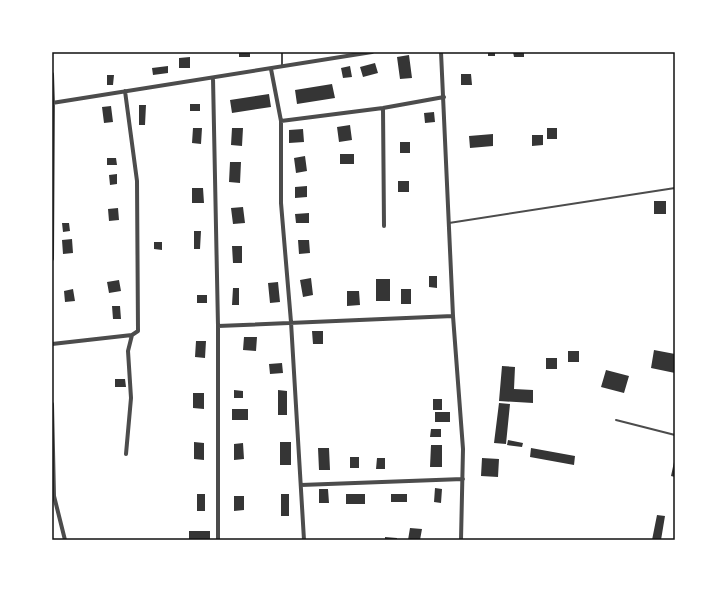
<svg xmlns="http://www.w3.org/2000/svg" width="727" height="592" font-family="'IBM Plex Sans',sans-serif">
  <rect width="100%" height="100%" fill="#fff"/>
  <!-- building -->
  <path fill="#353535" d="M 239,52 L 250,52 L 250,57 L 239,57 Z
    M 488,52 L 495,52 L 495,56 L 488,56 Z
    M 513,52 L 524,52 L 524,57 L 514,57 Z
    M 409,55 L 412,78 L 400,79 L 397,57 Z
    M 190,57 L 190,68 L 179,68 L 179,58 Z
    M 375,63 L 378,73 L 363,77 L 360,67 Z
    M 168,66 L 168,73 L 153,75 L 152,68 Z
    M 350,66 L 352,77 L 343,78 L 341,68 Z
    M 461,74 L 471,74 L 472,85 L 461,85 Z
    M 107,75 L 114,75 L 113,85 L 107,85 Z
    M 332,84 L 335,98 L 297,104 L 295,90 Z
    M 269,94 L 271,107 L 232,113 L 230,100 Z
    M 190,104 L 200,104 L 200,111 L 190,111 Z
    M 139,105 L 146,105 L 145,125 L 139,125 Z
    M 111,106 L 113,122 L 104,123 L 102,107 Z
    M 434,112 L 435,122 L 425,123 L 424,113 Z
    M 350,125 L 352,140 L 339,142 L 337,127 Z
    M 193,128 L 202,128 L 201,144 L 192,143 Z
    M 232,128 L 243,128 L 242,146 L 231,145 Z
    M 547,128 L 557,128 L 557,139 L 547,139 Z
    M 303,129 L 304,142 L 289,143 L 289,130 Z
    M 493,134 L 493,146 L 470,148 L 469,136 Z
    M 532,135 L 543,135 L 543,145 L 532,146 Z
    M 400,142 L 410,142 L 410,153 L 400,153 Z
    M 340,154 L 354,154 L 354,164 L 340,164 Z
    M 305,156 L 307,171 L 296,173 L 294,158 Z
    M 107,158 L 116,158 L 117,165 L 107,165 Z
    M 230,162 L 241,162 L 240,183 L 229,182 Z
    M 117,174 L 117,184 L 110,185 L 109,175 Z
    M 398,181 L 409,181 L 409,192 L 398,192 Z
    M 307,186 L 307,197 L 295,198 L 295,187 Z
    M 192,188 L 203,188 L 204,203 L 192,203 Z
    M 654,201 L 666,201 L 666,214 L 654,214 Z
    M 243,207 L 245,223 L 233,224 L 231,208 Z
    M 118,208 L 119,220 L 109,221 L 108,209 Z
    M 309,213 L 309,223 L 296,223 L 295,214 Z
    M 62,223 L 69,223 L 70,231 L 63,232 Z
    M 194,231 L 201,231 L 200,249 L 194,249 Z
    M 72,239 L 73,253 L 63,254 L 62,240 Z
    M 298,240 L 309,240 L 310,253 L 299,254 Z
    M 154,242 L 162,242 L 162,250 L 154,249 Z
    M 232,246 L 242,246 L 242,263 L 233,263 Z
    M 429,276 L 437,276 L 437,288 L 429,287 Z
    M 311,278 L 313,295 L 303,297 L 300,280 Z
    M 376,279 L 390,279 L 390,301 L 376,301 Z
    M 119,280 L 121,291 L 109,293 L 107,282 Z
    M 278,282 L 280,302 L 270,303 L 268,283 Z
    M 233,288 L 239,288 L 239,305 L 232,305 Z
    M 73,289 L 75,301 L 65,302 L 64,291 Z
    M 401,289 L 411,289 L 411,304 L 401,304 Z
    M 347,291 L 359,291 L 360,305 L 347,306 Z
    M 197,295 L 207,295 L 207,303 L 197,303 Z
    M 112,306 L 120,306 L 121,319 L 113,319 Z
    M 312,331 L 323,331 L 323,344 L 313,344 Z
    M 244,337 L 257,337 L 256,351 L 243,350 Z
    M 196,341 L 206,341 L 205,358 L 195,357 Z
    M 654,350 L 675,354 L 675,373 L 651,368 Z
    M 568,351 L 579,351 L 579,362 L 568,362 Z
    M 546,358 L 557,358 L 557,369 L 546,369 Z
    M 282,363 L 283,373 L 270,374 L 269,364 Z
    M 502,366 L 515,367 L 514,389 L 533,390 L 533,403 L 499,401 Z
    M 606,370 L 629,376 L 624,393 L 601,387 Z
    M 115,379 L 125,379 L 126,387 L 115,387 Z
    M 234,390 L 243,391 L 243,398 L 234,398 Z
    M 278,390 L 287,391 L 287,415 L 278,415 Z
    M 193,393 L 204,393 L 204,409 L 193,408 Z
    M 433,399 L 442,399 L 442,410 L 433,410 Z
    M 499,403 L 510,404 L 506,444 L 494,443 Z
    M 232,409 L 248,409 L 248,420 L 232,420 Z
    M 435,412 L 450,412 L 450,422 L 435,422 Z
    M 431,429 L 441,429 L 441,437 L 430,437 Z
    M 508,440 L 523,443 L 522,447 L 507,445 Z
    M 194,442 L 204,443 L 204,460 L 194,459 Z
    M 280,442 L 291,442 L 291,465 L 280,465 Z
    M 243,443 L 244,459 L 234,460 L 234,444 Z
    M 431,445 L 442,445 L 442,467 L 430,467 Z
    M 318,448 L 329,448 L 330,470 L 319,470 Z
    M 531,448 L 575,456 L 574,465 L 530,457 Z
    M 350,457 L 359,457 L 359,468 L 350,468 Z
    M 377,458 L 385,458 L 385,469 L 376,469 Z
    M 482,458 L 499,459 L 498,477 L 481,476 Z
    M 674,462 L 675,462 L 675,477 L 671,476 Z
    M 435,488 L 442,489 L 441,503 L 434,502 Z
    M 319,489 L 328,489 L 329,503 L 319,503 Z
    M 197,494 L 205,494 L 205,511 L 197,511 Z
    M 281,494 L 289,494 L 289,516 L 281,516 Z
    M 346,494 L 365,494 L 365,504 L 346,504 Z
    M 391,494 L 407,494 L 407,502 L 391,502 Z
    M 234,496 L 244,496 L 244,510 L 234,511 Z
    M 657,515 L 665,516 L 661,540 L 652,540 Z
    M 410,528 L 422,529 L 420,540 L 408,540 Z
    M 189,531 L 210,531 L 210,540 L 189,540 Z
    M 385,537 L 397,538 L 397,540 L 385,540 Z"/>
  <g fill="none" stroke-linecap="round" stroke-linejoin="round">
    <!-- service -->
    <path stroke="#4c4c4c" stroke-width="2" d="M 282,52 L 282,66
      M 449,223 L 675,188
      M 616,420 L 675,435"/>
    <!-- minor -->
    <path stroke="#4c4c4c" stroke-width="4" d="M 441,52 L 453,316 L 463,449 L 461,540
      M 271,69 L 281,121 L 281,203 L 291,322 L 304,540
      M 52,74 L 53,103 L 52,259
      M 213,78 L 218,326 L 218,540
      M 52,103 L 372,52
      M 383,108 L 384,226
      M 281,121 L 383,108 L 444,97
      M 218,326 L 453,316
      M 52,344 L 132,335 L 138,331 L 137,181 L 125,91
      M 52,404 L 54,496 L 65,540
      M 126,454 L 131,398 L 128,351 L 132,335
      M 301,485 L 463,479"/>
  </g>
  <!-- border -->
  <rect width="727" height="592" fill="none" stroke="#ffffff" stroke-width="106"/>
  <rect x="53" y="53" width="621" height="486" fill="none" stroke="#111" stroke-width="1.5"/>
</svg>
